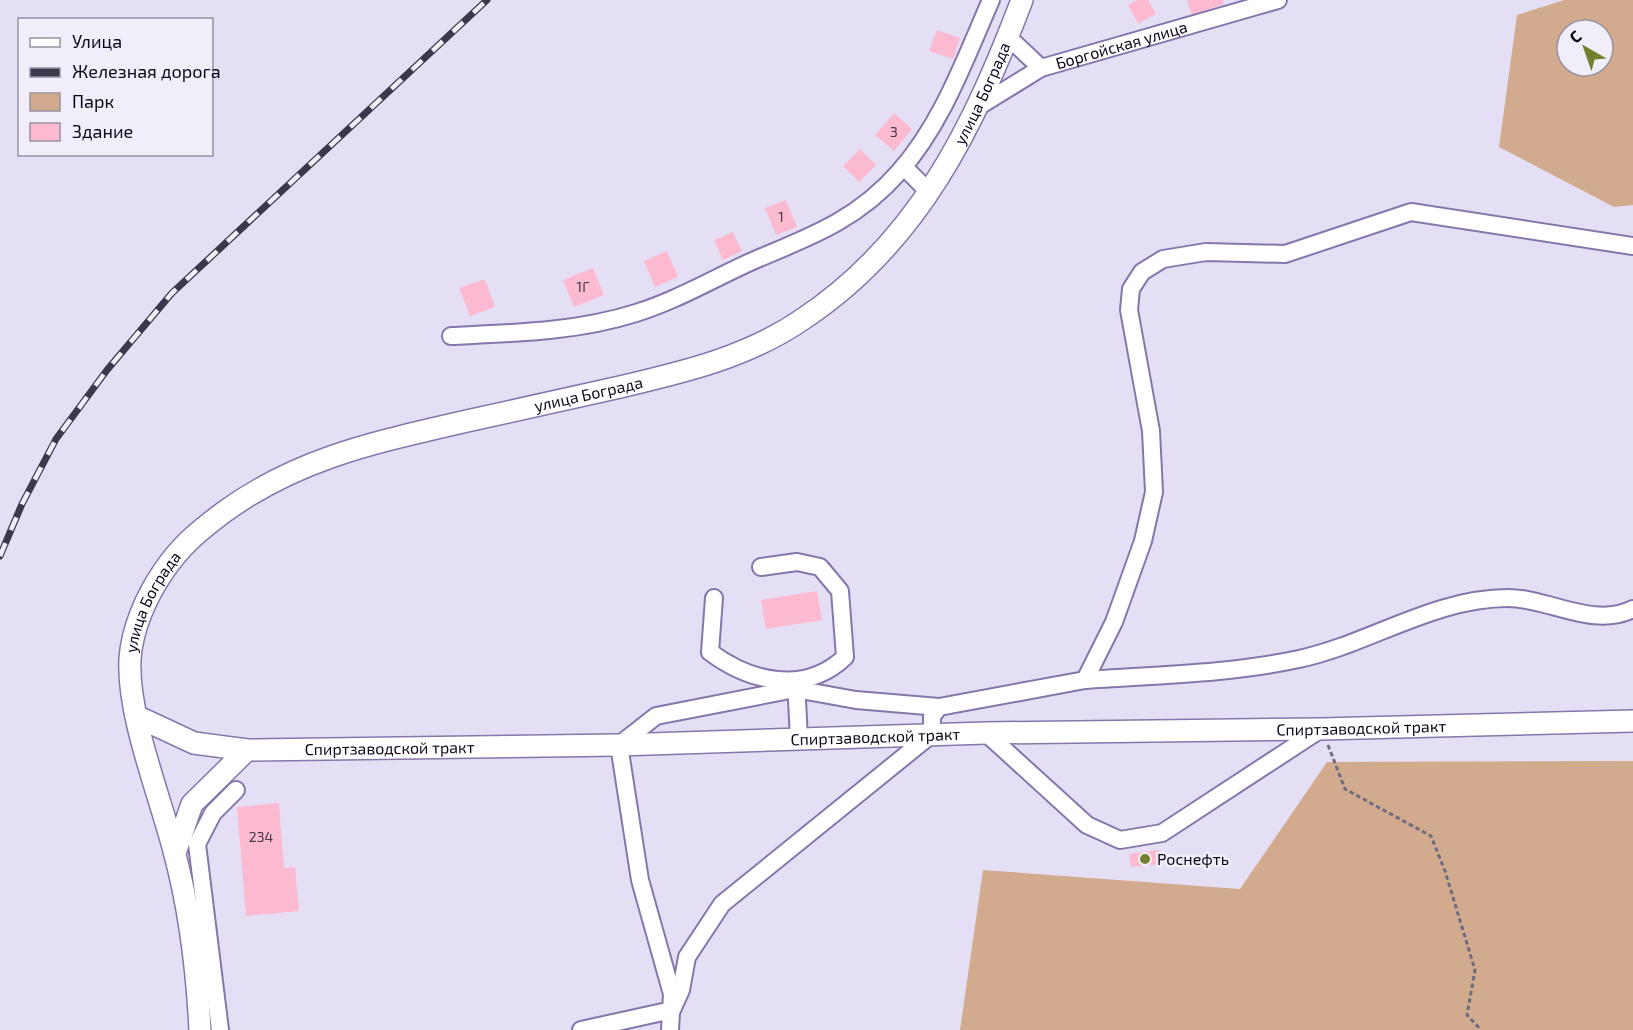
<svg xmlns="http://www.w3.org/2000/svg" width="1633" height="1030" font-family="'Exo 2',sans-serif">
  <rect width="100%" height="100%" fill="#e5dff6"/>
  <!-- green -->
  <path fill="#d2ab8f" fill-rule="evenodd" d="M 1564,0 L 1633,0 L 1633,205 L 1614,207 L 1499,147 L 1517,15 ZM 1567,30 L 1603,30 L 1603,66 L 1567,66 Z
    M 1633,761 L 1633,1030 L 960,1030 L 983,870 L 1240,889 L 1327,762 Z"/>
  <!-- building -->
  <path fill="#fcbad0" d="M 1137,0 L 1148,0 L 1156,14 L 1138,24 L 1128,5 Z
    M 1187,0 L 1223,0 L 1224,4 L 1192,15 Z
    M 937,30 L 960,38 L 953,59 L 929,51 Z
    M 894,113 L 912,129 L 894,151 L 875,135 Z
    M 860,149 L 876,165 L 859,182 L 843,166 Z
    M 786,200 L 797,227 L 776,235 L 765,208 Z
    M 733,232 L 742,251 L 723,260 L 714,240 Z
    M 667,251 L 678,277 L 655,287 L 644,261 Z
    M 593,268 L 604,295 L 574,307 L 563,280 Z
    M 485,279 L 495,307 L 470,316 L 459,288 Z
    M 817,591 L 822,620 L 766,629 L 761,600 Z
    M 279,803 L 284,868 L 295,867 L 299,911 L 246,916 L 237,807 Z
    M 1159,850 L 1161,864 L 1131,867 L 1129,854 Z"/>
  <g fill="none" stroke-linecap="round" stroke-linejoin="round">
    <defs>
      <g id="minor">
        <path d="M 1008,37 L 1041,68"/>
        <path id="s1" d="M 976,108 L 1041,68 L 1278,0"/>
        <path d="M 904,167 L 930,193"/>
        <path d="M 451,336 C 514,333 576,332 636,313 C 678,300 716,277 757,259 C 812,236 858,219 899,172 C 942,124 965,59 991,0"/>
        <path d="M 714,598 L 710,652 C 750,682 805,695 845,657 L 840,591 L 820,567 L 797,562 L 761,567"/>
        <path d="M 1085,680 C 1156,675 1229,674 1299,659 C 1369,644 1434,598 1508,598 C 1549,598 1593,629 1633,609"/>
        <path d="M 796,681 L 799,739"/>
        <path d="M 986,733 L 1087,825 L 1120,840 L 1162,833 L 1321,729"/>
        <path d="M 220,1030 L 197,844 L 213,813 L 236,790"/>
        <path d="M 581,1030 L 672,1010 L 681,990 L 687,957 L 722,904 L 932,734 L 932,716 L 939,707 L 1085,680 L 1114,622 L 1143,541 L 1154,492 L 1151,431 L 1129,310 L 1131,289 L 1142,272 L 1163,259 L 1206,252 L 1285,254 L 1411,212 L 1633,246"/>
        <path d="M 670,1030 L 672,994 L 640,880 L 619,745 L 656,716 L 795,689 L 856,700 L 939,707"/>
      </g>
      <g id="major">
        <path id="s2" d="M 136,716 L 194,743 L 247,750 L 619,745 L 986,733 L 1321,729 L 1633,721"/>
        <path d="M 175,853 L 192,804 L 247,750"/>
        <path id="s3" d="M 200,1030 C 197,969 190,910 174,851 C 160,796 127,715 130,659 C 132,629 146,597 163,572 C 181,545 199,531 224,512 C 297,459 372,443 458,423 C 512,411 566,399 620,387 C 684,372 748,357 803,319 C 919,242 974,126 1022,0"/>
      </g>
    </defs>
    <!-- minor casing -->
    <use href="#minor" stroke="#8676ab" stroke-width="20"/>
    <!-- major casing -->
    <use href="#major" stroke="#8676ab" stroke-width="24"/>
    <!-- path -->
    <path stroke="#716b80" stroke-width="3" stroke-dasharray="4.5 3" stroke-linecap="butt" d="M 1328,745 L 1345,789 L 1431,836 L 1445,871 L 1475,970 L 1467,1015 L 1481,1030"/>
    <!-- minor -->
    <use href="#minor" stroke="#fff" stroke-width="16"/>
    <!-- major -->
    <use href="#major" stroke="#fff" stroke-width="21"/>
    <defs>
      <path id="rail" d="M 0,556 L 22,504 L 56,439 L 107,370 L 172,293 L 487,0"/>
    </defs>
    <!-- rail casing -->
    <use href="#rail" stroke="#3d374b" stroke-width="7"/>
    <!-- rail -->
    <use href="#rail" stroke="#f1eefa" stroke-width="4.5" stroke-dasharray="14" stroke-linecap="butt"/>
  </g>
  <!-- markers -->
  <circle fill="#74802d" stroke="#f1eefa" stroke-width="2" cx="1145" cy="859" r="6"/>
  <g text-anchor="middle" stroke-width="5" stroke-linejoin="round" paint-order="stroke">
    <!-- number labels -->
    <g font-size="14" fill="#493448">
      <text x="894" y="137">3</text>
      <text x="781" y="222">1</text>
      <text x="583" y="292">1Г</text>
      <text x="261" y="842">234</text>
    </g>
    <!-- street labels -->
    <g font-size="16" fill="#0d071a" stroke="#f1eefa">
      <text dy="6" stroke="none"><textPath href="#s1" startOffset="160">Боргойская улица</textPath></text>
      <text dy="6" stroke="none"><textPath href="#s3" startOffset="1466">улица Бограда</textPath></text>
      <text dy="6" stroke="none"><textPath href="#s3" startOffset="945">улица Бограда</textPath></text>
      <text dy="6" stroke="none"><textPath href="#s3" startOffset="441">улица Бограда</textPath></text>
      <text dy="6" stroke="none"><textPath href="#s2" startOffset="1232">Спиртзаводской тракт</textPath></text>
      <text dy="6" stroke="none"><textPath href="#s2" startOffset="746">Спиртзаводской тракт</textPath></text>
      <text dy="6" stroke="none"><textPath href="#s2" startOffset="260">Спиртзаводской тракт</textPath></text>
    </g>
    <!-- poi labels -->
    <g font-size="16" fill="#0d071a" stroke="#f1eefa" text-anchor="start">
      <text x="1157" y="865">Роснефть</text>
    </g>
  </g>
  <!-- legend -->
  <rect x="18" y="18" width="195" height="138" fill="#f1eefa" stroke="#9692a0" stroke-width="1.5"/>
  <rect x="30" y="38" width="30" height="9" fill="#ffffff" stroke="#9692a0" stroke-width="1.5"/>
  <text x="72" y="48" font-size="18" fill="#0d071a">Улица</text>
  <rect x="30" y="68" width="30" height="9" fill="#3d374b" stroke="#9692a0" stroke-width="1.5"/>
  <text x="72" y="78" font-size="18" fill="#0d071a">Железная дорога</text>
  <rect x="30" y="93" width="30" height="18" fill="#d2ab8f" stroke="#9692a0" stroke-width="1.5"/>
  <text x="72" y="108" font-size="18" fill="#0d071a">Парк</text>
  <rect x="30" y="123" width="30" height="18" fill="#fcbad0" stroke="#9692a0" stroke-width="1.5"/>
  <text x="72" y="138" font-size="18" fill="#0d071a">Здание</text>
  <!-- north arrow -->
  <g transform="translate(1585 48) rotate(320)"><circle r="28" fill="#f1eefa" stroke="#9692a0" stroke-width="1.5"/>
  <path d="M0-4.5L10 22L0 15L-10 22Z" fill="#74802d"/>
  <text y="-9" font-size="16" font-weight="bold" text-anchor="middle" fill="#0d071a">С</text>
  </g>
</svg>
